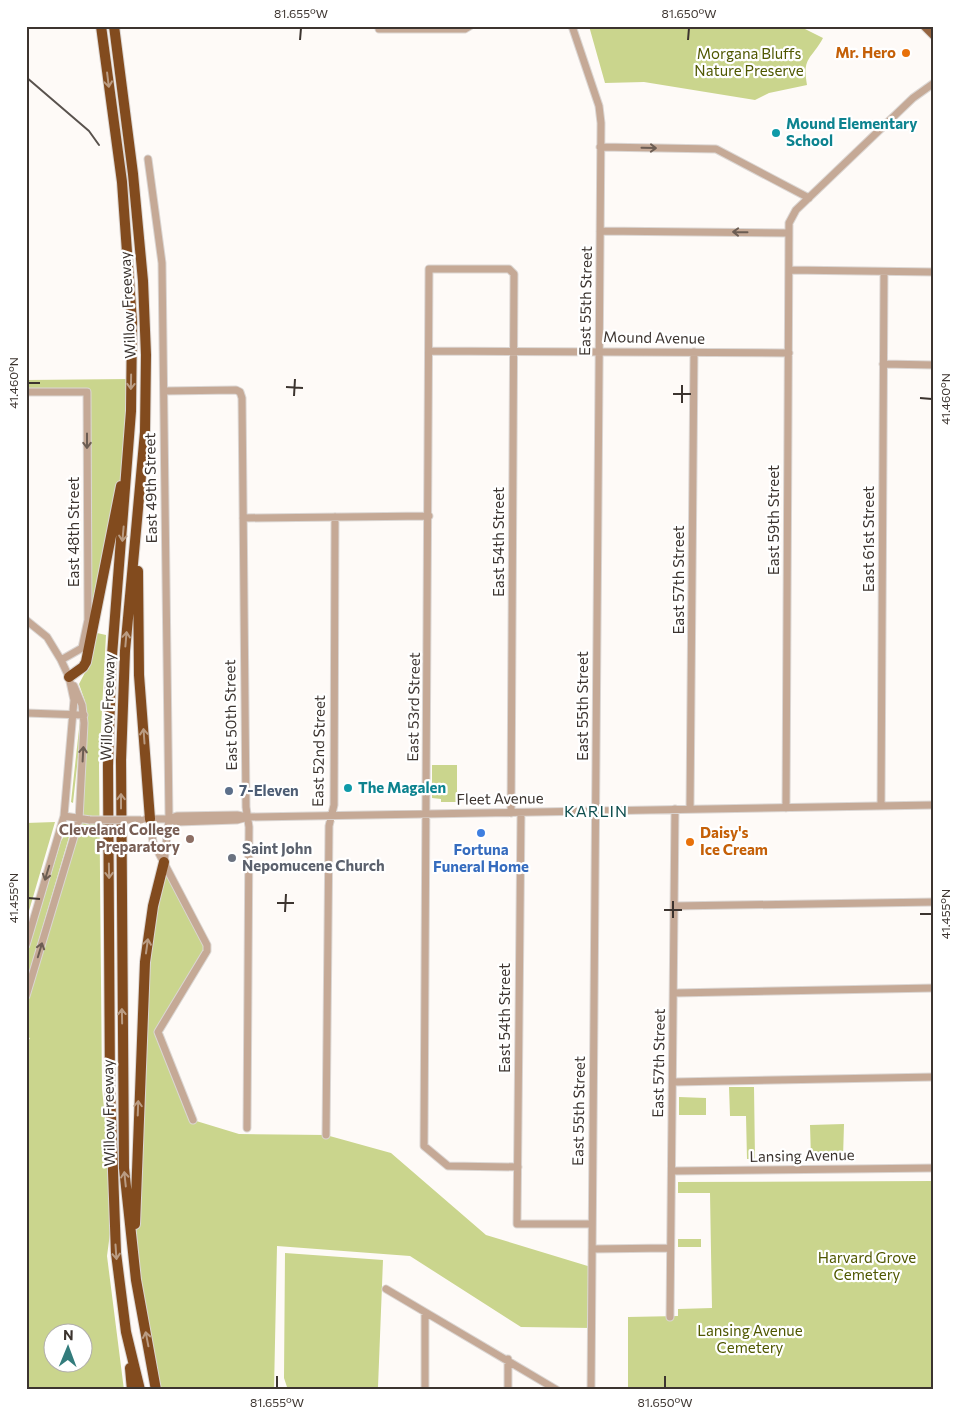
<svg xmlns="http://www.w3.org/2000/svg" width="960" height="1416" font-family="Commissioner,sans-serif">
  <rect width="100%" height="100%" fill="#fefaf7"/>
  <!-- green -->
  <path fill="#cad58d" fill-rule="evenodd" d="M 589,26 L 799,26 L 823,38 C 811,60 802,57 807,85 L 769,93 L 755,100 L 644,82 L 605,83 Z
    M 131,379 L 127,451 L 100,599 L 88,620 L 87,392 L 26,392 L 26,380 Z
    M 97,633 L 106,635 L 99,765 L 102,1089 L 114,1203 L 107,1256 L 124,1390 L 26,1390 L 26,1287 L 29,1255 L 26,1224 L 26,1045 L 30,1038 L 26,1037 L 26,996 L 76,831 L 82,705 L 85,701 L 79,684 L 91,661 ZM 52,1334 L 82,1334 L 82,1364 L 52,1364 Z
    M 80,720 L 82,721 L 73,803 L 71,802 Z
    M 432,765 L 457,765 L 457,802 L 441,802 L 441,799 L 432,798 Z
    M 55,822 L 26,921 L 26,823 Z
    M 64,836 L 69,837 L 27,980 L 26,958 L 61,841 Z
    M 164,862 L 207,945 L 160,1029 L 193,1120 L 239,1134 L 326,1135 L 391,1153 L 486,1235 L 591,1267 L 591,1328 L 521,1327 L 410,1256 L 277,1246 L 274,1390 L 157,1390 L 136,1280 L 135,1206 L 145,962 Z
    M 729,1087 L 754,1087 L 755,1159 L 747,1159 L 746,1116 L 730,1116 Z
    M 679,1097 L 706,1098 L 706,1115 L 679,1115 Z
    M 844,1124 L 843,1158 L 811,1158 L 810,1125 Z
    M 934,1181 L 934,1390 L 628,1390 L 628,1317 L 678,1316 L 678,1309 L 712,1308 L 710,1193 L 678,1193 L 678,1182 Z
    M 678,1239 L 701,1239 L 701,1247 L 678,1247 Z
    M 285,1253 L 383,1260 L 378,1387 L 287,1387 L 284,1378 Z"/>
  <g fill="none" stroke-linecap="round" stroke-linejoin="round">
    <defs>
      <path id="minor" d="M 379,26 L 379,29 L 465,29 L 470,26
        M 572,26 L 599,106 L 601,123 L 591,1390
        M 600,147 L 716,149 L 809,198
        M 148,159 L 162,263 L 169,819 L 164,862
        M 600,231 L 789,233
        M 789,270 L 934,272
        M 429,351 L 789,353
        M 883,364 L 934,365
        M 164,391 L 236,390 L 240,392 L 242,398 L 246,807 L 249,827 L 247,1128
        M 26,392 L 87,392 L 88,620 L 82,648 L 61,660
        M 243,518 L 429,516
        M 26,620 L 47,637 L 61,660 L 69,677 L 74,700 L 64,816 L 26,945
        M 26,713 L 84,715
        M 881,806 L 884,272
        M 786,808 L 789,223 L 796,210 L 913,98 L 934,83
        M 690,809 L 694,352
        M 511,813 L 514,274 L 509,269 L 429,269 L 424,1146 L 448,1166 L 518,1167
        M 521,813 L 517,1224 L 591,1224
        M 64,816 L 90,820
        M 146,819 L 169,819 L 177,822 L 237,820 L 248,817 L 934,805
        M 150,819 L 153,842 L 207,945 L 207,951 L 158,1032 L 193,1120
        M 169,819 L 177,816 L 237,815 L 247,817
        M 674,906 L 934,902
        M 674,993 L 934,988
        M 26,996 L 79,820 L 84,723 L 82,705 L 74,686
        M 673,1082 L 934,1077
        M 326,1135 L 329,826 L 334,805 L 335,517
        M 672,1171 L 934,1168
        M 592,1249 L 670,1248
        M 386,1289 L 557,1390
        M 670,1317 L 675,809
        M 425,1390 L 425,1313
        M 508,1390 L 508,1359"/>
      <path id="major" d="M 925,26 L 934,35"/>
      <path id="highway" d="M 101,26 L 122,182 L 132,322 L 131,411 L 111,668 L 108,766 L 110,1089 L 116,1253 L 126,1332 L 140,1390
        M 114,26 L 133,174 L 143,281 L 146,355 L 145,432 L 125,651 L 121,760 L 124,1168 L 136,1280 L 156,1390
        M 138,571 L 139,675 L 150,819
        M 69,677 L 83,667 L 86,662 L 121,486
        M 135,1224 L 145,962 L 153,906 L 164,862
        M 130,1368 L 132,1390"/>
    </defs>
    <!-- minor casing -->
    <use href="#minor" stroke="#dbd6d3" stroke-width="9"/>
    <!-- major casing -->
    <use href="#major" stroke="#dbd6d3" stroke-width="11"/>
    <!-- highway casing -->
    <use href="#highway" stroke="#dbd6d3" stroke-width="12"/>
    <!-- minor -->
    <use href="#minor" stroke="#c5a996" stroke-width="7"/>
    <!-- major -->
    <use href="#major" stroke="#956440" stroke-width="9"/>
    <!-- highway -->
    <use href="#highway" stroke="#824b1e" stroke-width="10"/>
    <!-- rail -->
    <path stroke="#59524d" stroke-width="2" d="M 26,77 L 89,131 L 99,145"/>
    <defs>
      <path id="minor-bridge" d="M 90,820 L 141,820"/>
    </defs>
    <!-- minor-bridge casing -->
    <use href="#minor-bridge" stroke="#dbd6d3" stroke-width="9" stroke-linecap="butt"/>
    <!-- minor-bridge -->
    <use href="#minor-bridge" stroke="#c5a996" stroke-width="7"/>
  </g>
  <!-- one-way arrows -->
  <defs><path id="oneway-shaft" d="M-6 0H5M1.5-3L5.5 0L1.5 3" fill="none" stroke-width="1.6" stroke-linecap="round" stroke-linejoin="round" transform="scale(1.25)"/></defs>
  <g stroke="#ba9c83">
    <use href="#oneway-shaft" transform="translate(108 80) rotate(83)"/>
    <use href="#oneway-shaft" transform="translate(131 382) rotate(91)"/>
    <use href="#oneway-shaft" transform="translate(123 534) rotate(95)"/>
    <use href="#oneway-shaft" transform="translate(126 639) rotate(-85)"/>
    <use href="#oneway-shaft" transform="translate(144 736) rotate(-94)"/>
    <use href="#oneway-shaft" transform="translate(121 801) rotate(-90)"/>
    <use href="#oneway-shaft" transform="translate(109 871) rotate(89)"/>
    <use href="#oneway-shaft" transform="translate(147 946) rotate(-82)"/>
    <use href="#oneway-shaft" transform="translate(122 1016) rotate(-91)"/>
    <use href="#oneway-shaft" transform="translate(138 1108) rotate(-88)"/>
    <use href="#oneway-shaft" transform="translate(125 1179) rotate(-96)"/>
    <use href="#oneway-shaft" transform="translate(116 1252) rotate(86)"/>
    <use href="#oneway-shaft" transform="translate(147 1339) rotate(-101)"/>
  </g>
  <g stroke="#6c5d53">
    <use href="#oneway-shaft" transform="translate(649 148) rotate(1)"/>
    <use href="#oneway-shaft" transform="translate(740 232) rotate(-179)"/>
    <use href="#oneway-shaft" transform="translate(87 441) rotate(90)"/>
    <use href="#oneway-shaft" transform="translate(83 754) rotate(-87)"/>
    <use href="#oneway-shaft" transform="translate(47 873) rotate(107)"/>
    <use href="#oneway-shaft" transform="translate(40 950) rotate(-73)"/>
  </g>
  <!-- ticks -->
  <path fill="none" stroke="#3c342f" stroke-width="2" d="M 300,40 L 301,28M 688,40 L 689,28M 28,383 L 40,383M 286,387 L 303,388M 673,394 L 691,394M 294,396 L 295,379M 920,398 L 932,399M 682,403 L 682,385M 28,898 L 40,899M 277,903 L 294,903M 664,910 L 682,910M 285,912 L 286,894M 920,914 L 932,914M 673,918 L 673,901M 277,1388 L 277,1376M 665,1388 L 665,1376"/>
  <!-- markers -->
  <g fill="#e8710a" stroke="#fff" stroke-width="2">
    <circle cx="906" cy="53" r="5"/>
    <circle cx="690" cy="842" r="5"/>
  </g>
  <g fill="#0f9aa8" stroke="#fff" stroke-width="2">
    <circle cx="776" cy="133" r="5"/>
    <circle cx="348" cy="788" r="5"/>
  </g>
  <circle fill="#5c6f8a" stroke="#fff" stroke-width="2" cx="229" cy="791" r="5"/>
  <circle fill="#3f7fe0" stroke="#fff" stroke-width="2" cx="481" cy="833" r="5"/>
  <circle fill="#8d6e63" stroke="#fff" stroke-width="2" cx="190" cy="839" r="5"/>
  <circle fill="#6b7280" stroke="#fff" stroke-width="2" cx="232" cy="858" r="5"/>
  <g text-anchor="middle" stroke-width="4.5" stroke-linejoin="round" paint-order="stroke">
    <!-- food labels -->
    <g font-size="15" font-weight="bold" fill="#c56008" stroke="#fff" text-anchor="end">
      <text x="896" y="58">Mr. Hero</text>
      <text x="700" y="838" text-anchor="start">Daisy's<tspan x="700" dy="17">Ice Cream</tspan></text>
    </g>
    <!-- park labels -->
    <g font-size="15" fill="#4f5700" stroke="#fff">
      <text x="749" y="59">Morgana Bluffs<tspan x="749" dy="17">Nature Preserve</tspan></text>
      <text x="867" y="1263">Harvard Grove<tspan x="867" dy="17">Cemetery</tspan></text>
      <text x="750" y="1336">Lansing Avenue<tspan x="750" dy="17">Cemetery</tspan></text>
    </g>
    <!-- culture labels -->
    <g font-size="15" font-weight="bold" fill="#0d838f" stroke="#fff" text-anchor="start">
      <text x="786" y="129">Mound Elementary<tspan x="786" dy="17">School</tspan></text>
      <text x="358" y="793">The Magalen</text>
    </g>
    <!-- street labels -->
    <g font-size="15" fill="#3c342f" stroke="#fff">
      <text transform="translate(586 301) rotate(-89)" y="5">East 55th Street</text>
      <text transform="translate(128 305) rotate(-93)" y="5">Willow Freeway</text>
      <text transform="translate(654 338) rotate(1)" y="5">Mound Avenue</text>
      <text transform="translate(151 488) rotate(-91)" y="5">East 49th Street</text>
      <text transform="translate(774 520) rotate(-90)" y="5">East 59th Street</text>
      <text transform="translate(74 532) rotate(-90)" y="5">East 48th Street</text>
      <text transform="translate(869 539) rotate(-90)" y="5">East 61st Street</text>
      <text transform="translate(499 542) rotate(-90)" y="5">East 54th Street</text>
      <text transform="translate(679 580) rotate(-90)" y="5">East 57th Street</text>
      <text transform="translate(583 706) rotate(-90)" y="5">East 55th Street</text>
      <text transform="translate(108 707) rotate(-88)" y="5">Willow Freeway</text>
      <text transform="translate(414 707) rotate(-89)" y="5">East 53rd Street</text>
      <text transform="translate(231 715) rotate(-91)" y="5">East 50th Street</text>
      <text transform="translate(319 751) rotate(-89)" y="5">East 52nd Street</text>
      <text transform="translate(500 799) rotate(-1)" y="5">Fleet Avenue</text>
      <text transform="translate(505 1018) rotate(-90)" y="5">East 54th Street</text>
      <text transform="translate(659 1063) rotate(-89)" y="5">East 57th Street</text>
      <text transform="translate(579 1111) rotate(-89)" y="5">East 55th Street</text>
      <text transform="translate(109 1113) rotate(-91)" y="5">Willow Freeway</text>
      <text transform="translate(802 1156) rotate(-1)" y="5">Lansing Avenue</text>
    </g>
    <!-- service labels -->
    <g font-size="15" font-weight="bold" fill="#4e5e75" stroke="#fff" text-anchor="start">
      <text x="239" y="796">7-Eleven</text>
    </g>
    <!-- education labels -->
    <g font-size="15" font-weight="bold" fill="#785e54" stroke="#fff" text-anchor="end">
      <text x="180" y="835">Cleveland College<tspan x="180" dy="17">Preparatory</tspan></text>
    </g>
    <!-- worship labels -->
    <g font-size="15" font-weight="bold" fill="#5b616d" stroke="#fff" text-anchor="start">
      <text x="242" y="854">Saint John<tspan x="242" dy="17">Nepomucene Church</tspan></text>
    </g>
    <!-- shop labels -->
    <g font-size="15" font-weight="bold" fill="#366cbe" stroke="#fff">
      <text x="481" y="855">Fortuna<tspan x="481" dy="17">Funeral Home</tspan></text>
    </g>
    <!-- neighbourhood labels -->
    <g font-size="16" letter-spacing="1" fill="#104f4f" stroke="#fff">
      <text x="596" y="817">KARLIN</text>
    </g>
  </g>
  <!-- border -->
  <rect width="960" height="1416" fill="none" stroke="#ffffff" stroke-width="55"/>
  <!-- north arrow -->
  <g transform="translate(68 1348) rotate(1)"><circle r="24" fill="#ffffff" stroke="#b1aeac"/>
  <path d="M0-4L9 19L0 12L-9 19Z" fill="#337c7c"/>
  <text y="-8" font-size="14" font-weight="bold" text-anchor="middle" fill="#3c342f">N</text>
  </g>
  <rect x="28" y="28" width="904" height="1360" fill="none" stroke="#3c342f" stroke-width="2"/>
  <g font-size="12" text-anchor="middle" fill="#3c342f">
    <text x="301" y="18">81.655°W</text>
    <text x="689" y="18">81.650°W</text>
    <text transform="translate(14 383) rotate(-90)" y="4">41.460°N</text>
    <text transform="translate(946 399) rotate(-90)" y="4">41.460°N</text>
    <text transform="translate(14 898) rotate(-90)" y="4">41.455°N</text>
    <text transform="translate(946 914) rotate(-90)" y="4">41.455°N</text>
    <text x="277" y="1407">81.655°W</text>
    <text x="665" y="1407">81.650°W</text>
  </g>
</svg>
